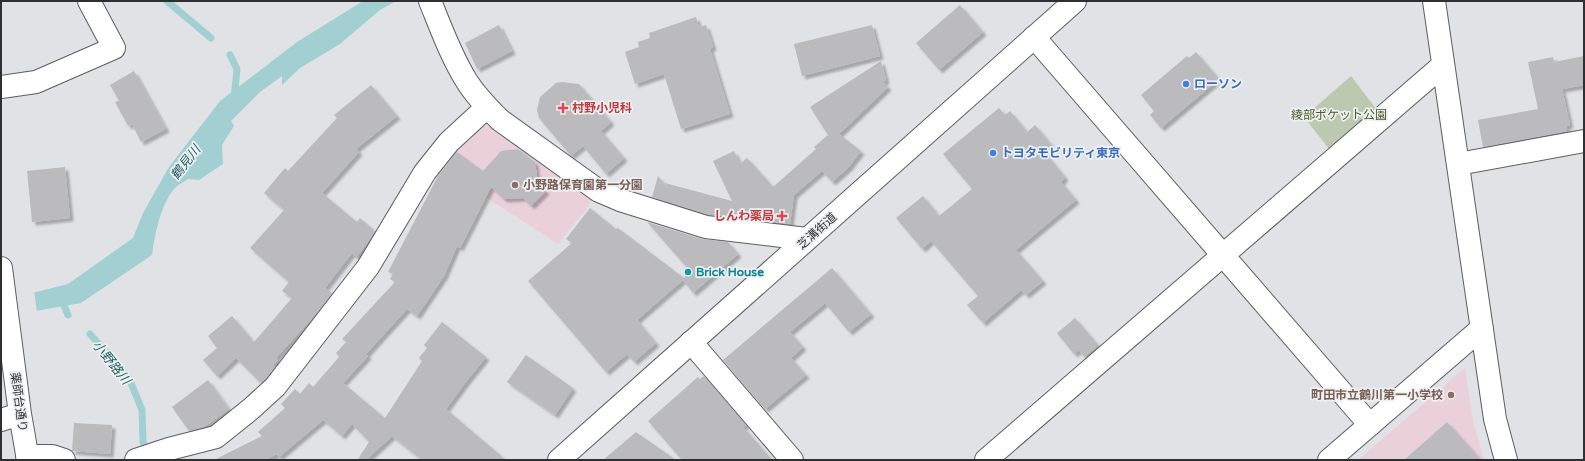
<svg xmlns="http://www.w3.org/2000/svg" width="1585" height="461" font-family="'Varela Round','Noto Sans JP',sans-serif">
  <defs>
    <filter id="shadow"><feDropShadow dx="3.5" dy="3.5" stdDeviation="1" flood-color="#0004"/></filter>
  </defs>
  <rect width="100%" height="100%" fill="#e0e2e5"/>
  <!-- education -->
  <path fill="#ead1d9" d="M 478,125 L 495,128 L 592,199 L 585,211 L 558,244 L 487,198 L 484,199 L 434,171 Z
    M 1465,368 L 1473,421 L 1484,460 L 1358,460 Z"/>
  <!-- green -->
  <path fill="#bcc8af" d="M 1351,76 L 1377,110 L 1330,150 L 1304,117 Z"/>
  <!-- water -->
  <path fill="#a2d0d2" d="M 363,1 L 396,1 L 380,10 L 340,44 L 300,68 L 282,85 L 282,76 L 260,92 L 231,121 L 234,126 L 222,145 L 223,164 L 199,180 L 188,179 C 184,182 177,185 173,190 C 160,208 155,233 152,255 L 81,303 L 1,317 L 1,301 L 68,284 L 133,238 L 143,213 L 169,167 L 220,101 L 297,42 Z"/>
  <!-- pier -->
  <path fill="#e0e2e5" d="M 34,290 L 37,313 L 1,319 L 1,298 Z"/>
  <g fill="none" stroke-linecap="round" stroke-linejoin="round">
    <!-- stream -->
    <path stroke="#a2d0d2" stroke-width="7" d="M 167,1 L 211,38
      M 230,55 L 237,69 L 234,99
      M 62,300 L 68,315
      M 90,334 L 129,378 L 142,410 L 143,442 L 148,454"/>
  </g>
  <!-- building -->
  <path fill="#bbbabd" filter="url(#shadow)" d="M 960,5 L 983,32 L 939,70 L 916,43 Z
    M 696,17 L 699,27 L 706,25 L 713,47 L 710,49 L 730,114 L 681,129 L 664,74 L 635,84 L 625,52 L 639,47 L 638,42 L 650,38 L 649,33 Z
    M 499,25 L 512,51 L 477,69 L 465,43 Z
    M 872,25 L 880,56 L 802,76 L 794,44 Z
    M 1196,52 L 1219,79 L 1161,128 L 1150,115 L 1154,111 L 1141,95 L 1187,56 L 1189,58 Z
    M 1584,56 L 1584,85 L 1562,89 L 1570,125 L 1566,126 L 1567,131 L 1483,147 L 1478,120 L 1538,109 L 1528,62 L 1553,57 L 1554,62 Z
    M 881,61 L 886,80 L 883,82 L 888,87 L 839,134 L 861,151 L 848,168 L 832,182 L 822,171 L 794,195 L 790,224 L 739,217 L 738,215 L 737,218 L 709,215 L 652,197 L 658,176 L 667,187 L 665,183 L 732,201 L 713,161 L 734,151 L 740,164 L 747,158 L 773,187 L 816,149 L 814,147 L 828,135 L 810,107 Z
    M 134,71 L 166,129 L 141,142 L 132,124 L 128,126 L 115,102 L 119,101 L 110,85 Z
    M 562,82 L 579,84 L 611,122 L 601,131 L 624,158 L 606,174 L 583,146 L 571,156 L 539,118 L 537,110 L 540,97 L 556,83 Z
    M 371,85 L 397,116 L 356,149 L 359,152 L 322,193 L 357,222 L 360,218 L 375,231 L 368,242 L 356,257 L 352,253 L 325,288 L 332,293 L 315,315 L 276,358 L 278,360 L 273,365 L 275,367 L 266,378 L 261,383 L 236,358 L 217,376 L 203,360 L 217,348 L 208,336 L 232,316 L 254,342 L 292,298 L 282,291 L 289,282 L 250,248 L 284,210 L 264,193 L 285,168 L 288,171 L 337,118 L 334,115 Z
    M 999,108 L 1005,115 L 1010,111 L 1027,132 L 1035,125 L 1054,148 L 1046,154 L 1065,177 L 1061,182 L 1076,200 L 1016,250 L 1043,281 L 1026,295 L 1021,290 L 983,323 L 967,305 L 978,296 L 931,241 L 922,249 L 896,218 L 923,196 L 939,216 L 972,189 L 943,154 Z
    M 518,149 L 535,162 L 538,183 L 546,191 L 531,206 L 523,198 L 504,199 L 491,187 L 460,248 L 457,246 L 444,276 L 417,316 L 407,309 L 366,354 L 368,356 L 343,383 L 385,418 L 422,361 L 419,358 L 427,348 L 424,345 L 442,322 L 486,357 L 465,383 L 446,409 L 506,460 L 422,460 L 392,436 L 366,460 L 359,460 L 358,459 L 369,442 L 352,424 L 342,436 L 323,420 L 279,457 L 277,454 L 265,460 L 214,460 L 262,436 L 258,432 L 285,408 L 281,404 L 295,389 L 300,394 L 309,383 L 313,387 L 339,357 L 336,353 L 346,342 L 342,339 L 395,282 L 390,279 L 393,274 L 388,272 L 438,176 L 457,152 L 483,171 L 501,151 Z
    M 65,167 L 70,218 L 32,222 L 27,171 Z
    M 590,208 L 616,229 L 618,228 L 684,278 L 690,271 L 647,222 L 702,239 L 728,242 L 738,254 L 693,293 L 683,280 L 637,320 L 656,343 L 634,362 L 627,354 L 606,372 L 528,281 L 572,243 L 566,239 Z
    M 832,268 L 871,314 L 849,332 L 825,303 L 790,332 L 803,347 L 791,358 L 806,375 L 765,409 L 723,360 Z
    M 1075,318 L 1098,345 L 1084,357 L 1079,350 L 1074,354 L 1057,333 Z
    M 526,355 L 573,388 L 555,415 L 507,382 Z
    M 704,376 L 746,425 L 743,427 L 772,460 L 682,460 L 648,421 L 698,377 L 700,379 Z
    M 208,380 L 229,409 L 204,427 L 189,431 L 172,407 Z
    M 1447,422 L 1481,460 L 1404,460 Z
    M 74,423 L 112,425 L 110,454 L 72,451 Z
    M 636,432 L 676,460 L 603,460 Z"/>
  <g fill="none" stroke-linecap="round" stroke-linejoin="round">
    <defs>
      <path id="minor" d="M 430,1 C 441,28 451,56 466,80 C 475,95 488,108 500,120 L 599,191 L 620,200 L 706,227 L 807,239
        M 1434,1 L 1495,419 L 1506,460
        M 1034,37 L 1370,425
        M 1,87 L 36,82 L 114,48 L 89,1
        M 1458,164 L 1584,141
        M 1,268 L 20,414 L 28,460
        M 691,342 L 792,460
        M 1,420 L 20,414
        M 27,456 L 52,456 L 64,460
        M 136,460 L 169,449 L 216,437 L 252,408 L 275,387 L 368,267 L 425,172 L 449,142 L 487,107
        M 986,460 L 1443,65
        M 1329,460 L 1482,328"/>
      <path id="major" d="M 559,460 L 1075,1"/>
    </defs>
    <!-- minor casing -->
    <use href="#minor" stroke="#5b5d5f" stroke-width="24"/>
    <!-- major casing -->
    <use href="#major" stroke="#5b5d5f" stroke-width="24"/>
    <!-- minor -->
    <use href="#minor" stroke="#fff" stroke-width="22"/>
    <!-- major -->
    <use href="#major" stroke="#fff" stroke-width="22"/>
  </g>
  <!-- markers -->
  <g fill="#3f7fe0" stroke="#eef0f2" stroke-width="1.5">
    <circle cx="1186" cy="84" r="4"/>
    <circle cx="993" cy="153" r="4"/>
  </g>
  <g fill="#e0444e" stroke="#eef0f2" stroke-width="1.5">
    <path d="M561 102h4v4h4v4h-4v4h-4v-4h-4v-4h4z"/>
    <path d="M780 210h4v4h4v4h-4v4h-4v-4h-4v-4h4z"/>
  </g>
  <g fill="#8d6e63" stroke="#eef0f2" stroke-width="1.5">
    <circle cx="515" cy="185" r="4"/>
    <circle cx="1451" cy="395" r="4"/>
  </g>
  <circle fill="#0f9aa8" stroke="#eef0f2" stroke-width="1.5" cx="688" cy="272" r="4"/>
  <g text-anchor="middle" stroke-width="3.5" stroke-linejoin="round" paint-order="stroke">
    <!-- shop labels -->
    <g font-size="12" font-weight="bold" fill="#366cbe" stroke="#eef0f2" text-anchor="start">
      <text x="1194" y="88">ローソン</text>
      <text x="1001" y="157">トヨタモビリティ東京</text>
    </g>
    <!-- health labels -->
    <g font-size="12" font-weight="bold" fill="#be3a42" stroke="#eef0f2" text-anchor="start">
      <text x="572" y="112">村野小児科</text>
      <text x="774" y="220" text-anchor="end">しんわ薬局</text>
    </g>
    <!-- park labels -->
    <g font-size="12" fill="#465a28" stroke="#eef0f2">
      <text x="1339" y="119">綾部ポケット公園</text>
    </g>
    <!-- education labels -->
    <g font-size="12" font-weight="bold" fill="#785e54" stroke="#eef0f2" text-anchor="start">
      <text x="523" y="189">小野路保育園第一分園</text>
      <text x="1443" y="399" text-anchor="end">町田市立鶴川第一小学校</text>
    </g>
    <!-- street labels -->
    <g font-size="12" fill="#2e2f30" stroke="#eef0f2">
      <text transform="translate(817 231) rotate(-42)" y="4">芝溝街道</text>
      <text transform="translate(19 402) rotate(82)" y="4">薬師台通り</text>
    </g>
    <!-- culture labels -->
    <g font-size="12" font-weight="bold" fill="#0d838f" stroke="#eef0f2" text-anchor="start">
      <text x="696" y="276">Brick House</text>
    </g>
    <!-- water labels -->
    <g font-size="13" font-style="italic" fill="#215f62" stroke="#eef0f2">
      <text transform="translate(185 162) rotate(-52)" y="5">鶴見川</text>
      <text transform="translate(112 362) rotate(51)" y="5">小野路川</text>
    </g>
  </g>
  <!-- border -->
  <rect width="1585" height="461" fill="none" stroke="#2e2f30" stroke-width="4"/>
</svg>
